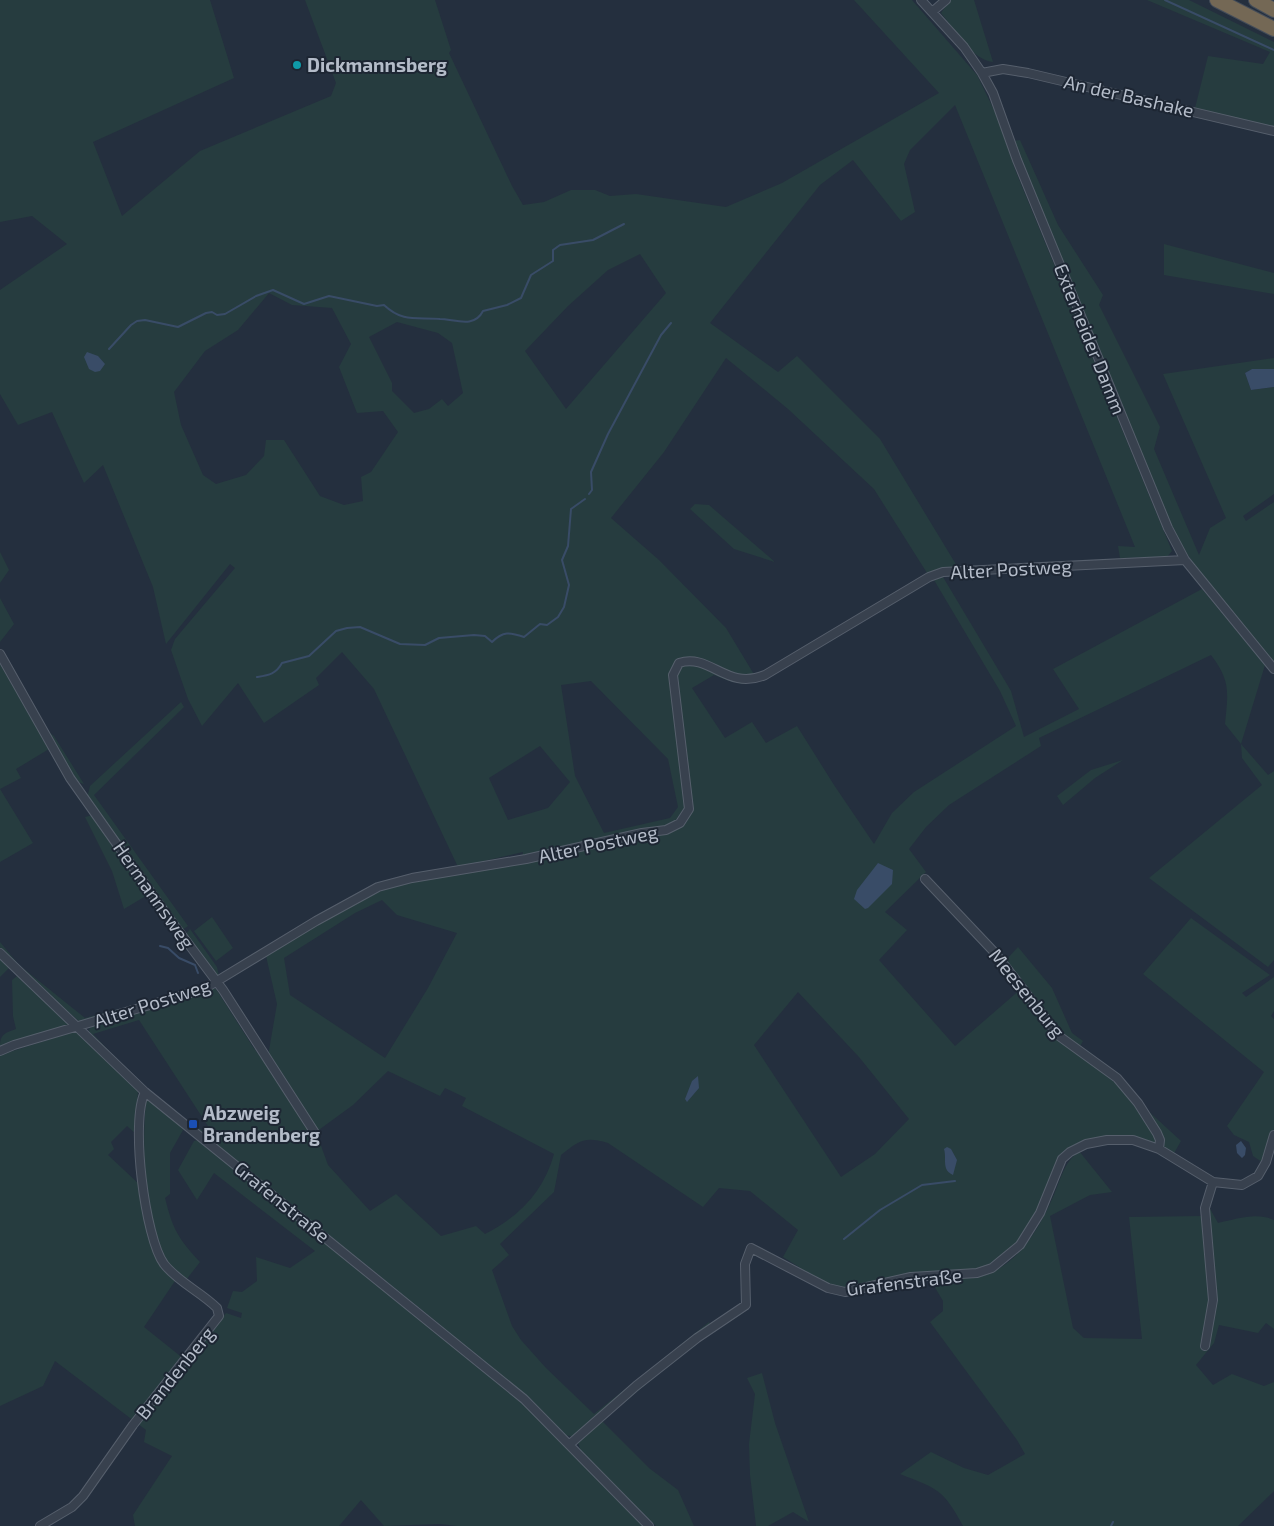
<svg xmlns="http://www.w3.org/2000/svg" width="1274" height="1526" font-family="'Exo 2',sans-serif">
  <rect width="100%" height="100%" fill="#242f3e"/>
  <!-- green -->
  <path fill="#263c3f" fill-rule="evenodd" d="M 0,0 L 210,0 L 234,78 L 93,142 L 122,216 L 200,151 L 331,96 L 336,83 L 305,0 L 435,0 L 451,50 L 449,53 L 512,186 L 523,205 L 544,202 L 571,190 L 595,190 L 610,196 L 636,194 L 726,207 L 782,183 L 939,93 L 854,0 L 912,0 L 977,75 L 996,114 L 1016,172 L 1172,551 L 1167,557 L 1120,558 L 1118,546 L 1135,547 L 955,105 L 910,150 L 904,164 L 915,212 L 901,221 L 853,160 L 820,185 L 710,323 L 778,372 L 797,356 L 880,439 L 957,566 L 927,573 L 874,489 L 788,409 L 726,358 L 664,452 L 611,518 L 659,560 L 726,628 L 755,676 L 743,684 L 729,681 L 714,675 L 692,688 L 725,738 L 752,722 L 766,743 L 797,726 L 834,785 L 874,844 L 892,813 L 914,792 L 1016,726 L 1000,691 L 934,580 L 943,577 L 1011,691 L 1024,737 L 1079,709 L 1053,669 L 1202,589 L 1265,665 L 1241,744 L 1268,775 L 1274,771 L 1274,960 L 1268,967 L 1149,878 L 1262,785 L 1242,758 L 1241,744 L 1225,724 C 1228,693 1231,681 1211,655 L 1039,738 L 1041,746 L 949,805 L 926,827 L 909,849 L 926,872 L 885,912 L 907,930 L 879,960 L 955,1046 L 1021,989 L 1057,1037 L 1118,1085 L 1137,1106 L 1157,1141 L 1153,1143 C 1117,1132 1101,1139 1067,1150 L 1019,1244 L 990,1265 L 977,1269 L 912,1273 L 845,1289 L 828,1284 L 801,1272 L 799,1267 L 783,1257 L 798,1230 L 750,1191 L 719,1188 L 703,1207 L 608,1143 C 584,1136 579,1141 561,1155 L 554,1192 L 500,1244 L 509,1255 L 492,1270 L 512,1326 L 521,1340 L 546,1368 L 594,1414 L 709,1322 L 710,1325 L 575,1436 C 550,1439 540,1399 520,1392 L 433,1319 L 198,1130 L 199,1128 L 217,1140 L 139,1020 L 93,1034 L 142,1086 L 90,1034 L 89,1029 L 93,1026 L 209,989 L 216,989 L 253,1047 L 299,1109 L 294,1093 L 268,1056 L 277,1004 L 266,956 C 302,934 339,909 379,892 C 418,874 478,871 521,864 L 523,852 L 458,867 L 374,689 L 342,652 L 316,678 L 319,685 L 264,723 L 238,683 L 202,726 L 188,699 L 171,650 L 175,639 L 235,568 L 230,564 L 166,644 L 153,587 L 103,465 L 84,483 L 52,412 L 18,425 L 0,394 L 0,290 L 67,244 L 32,216 L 0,222 ZM 640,254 L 666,293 L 566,409 L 525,351 L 568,306 L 608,270 ZM 269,293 L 292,305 L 332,308 L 351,344 L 339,367 L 357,413 L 383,411 L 398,432 L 371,472 L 361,477 L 363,501 L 344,505 L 320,496 L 284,440 L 266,440 L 264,456 L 246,475 L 216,484 L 203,475 L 181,425 L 174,392 L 205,351 L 238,330 ZM 397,322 L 438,333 L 452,343 L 463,393 L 448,406 L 442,399 L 429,409 L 414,413 L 392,391 L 392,383 L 369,337 ZM 591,681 L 668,759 L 678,807 L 670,818 L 604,833 L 575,776 L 561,685 ZM 540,746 L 570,782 L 548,808 L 508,820 L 489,778 ZM 382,900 L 397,915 L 457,933 L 428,988 L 385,1058 L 290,995 L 284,958 L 355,913 ZM 798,992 L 859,1057 L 909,1119 L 875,1154 L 841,1177 L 754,1045 ZM 388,1071 L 440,1096 L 445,1088 L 466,1098 L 462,1106 L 554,1154 C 544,1191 519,1217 485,1234 L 476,1226 L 441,1236 L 396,1194 L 370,1211 L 328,1165 L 316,1132 L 353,1105 Z
    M 950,0 L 974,0 L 993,62 C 972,60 954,29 941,13 Z
    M 1147,0 L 1189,0 L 1274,42 L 1274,127 L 1195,108 L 1208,56 L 1263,64 L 1270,52 Z
    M 1020,140 L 1058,225 L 1103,295 L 1099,305 L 1160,427 L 1154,449 L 1199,555 L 1210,528 L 1226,518 L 1163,374 L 1274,358 L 1274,369 L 1252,369 L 1245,373 L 1251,390 L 1274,387 L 1274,494 L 1243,516 L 1246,521 L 1274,502 L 1274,664 C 1238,619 1197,577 1171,526 L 1013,141 Z
    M 1164,244 L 1274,273 L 1274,294 L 1164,275 Z
    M 695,504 L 709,505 L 775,562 L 734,549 L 690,509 Z
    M 0,552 L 9,570 L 0,583 Z
    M 0,598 L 14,624 L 0,642 Z
    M 0,664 L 49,749 L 16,769 L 21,778 L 0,789 L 33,843 L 0,862 Z
    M 181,702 L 184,707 L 94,795 L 188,926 L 182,930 L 87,798 L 90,786 Z
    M 46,730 L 54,736 L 84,784 L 75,781 Z
    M 1123,760 L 1095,778 L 1063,805 L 1057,796 L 1091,770 Z
    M 93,815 L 149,894 L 124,909 L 112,871 L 85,817 Z
    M 212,917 L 233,948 L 216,961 L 194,931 Z
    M 1191,918 L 1270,975 L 1242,993 L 1246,997 L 1274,977 L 1274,1011 L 1271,1016 L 1274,1019 L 1274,1129 L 1262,1162 L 1253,1156 L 1249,1142 L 1234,1135 L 1227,1126 L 1264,1072 L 1143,974 Z
    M 190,929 L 217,967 L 219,976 L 216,976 L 185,935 Z
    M 0,942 L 19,965 L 85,1018 L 119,1009 L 121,1011 L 80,1022 L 23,973 L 0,949 Z
    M 1018,947 L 1052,988 L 1072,1033 L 1083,1041 L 1079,1048 L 1062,1037 L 1006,960 Z
    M 0,957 L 9,968 L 0,977 Z
    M 17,976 L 69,1025 L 0,1047 C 0,1034 5,1033 16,1029 L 13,1016 L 12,980 Z
    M 73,1032 L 78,1033 L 138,1090 L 136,1134 L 127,1126 L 111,1142 L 114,1149 L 108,1155 L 140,1185 L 155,1254 L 177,1278 L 144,1327 L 184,1359 L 134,1421 L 55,1361 L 43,1386 L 0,1406 L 0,1055 Z
    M 146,1101 L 150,1101 L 181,1126 L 183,1130 L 170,1153 L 170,1194 L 165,1198 C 173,1230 178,1238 200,1262 L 186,1280 C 179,1274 170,1268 165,1259 C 143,1222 142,1143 146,1101 Z
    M 1145,1108 L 1181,1141 L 1173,1155 L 1163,1148 Z
    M 199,1140 L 497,1380 L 544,1422 L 647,1526 L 457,1526 L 440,1524 L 384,1526 L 361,1500 L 339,1526 L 135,1526 L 133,1515 L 172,1456 L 144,1442 L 146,1430 L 138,1424 L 226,1313 L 241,1318 L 242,1313 L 227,1308 L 233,1291 L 242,1292 L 257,1281 L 256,1257 L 290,1268 L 315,1251 L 214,1173 L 197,1200 L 178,1170 L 194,1141 Z
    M 1079,1151 L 1112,1192 L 1090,1195 L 1050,1216 L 1073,1328 L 1084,1338 L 1142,1339 L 1129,1217 L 1203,1216 L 1209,1207 L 1218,1223 C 1237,1219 1256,1212 1274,1220 L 1274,1329 L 1266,1323 L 1258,1333 L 1219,1325 L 1214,1343 L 1196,1365 L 1213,1385 L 1232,1374 L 1264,1386 L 1274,1382 L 1274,1491 L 1238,1526 L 963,1526 C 943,1489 938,1489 900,1474 L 931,1452 L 964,1468 L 988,1475 L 1025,1454 L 1017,1440 L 930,1322 L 943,1311 L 943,1301 L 930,1279 C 945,1278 961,1279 976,1277 C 1015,1271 1039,1229 1053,1197 C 1061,1179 1063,1164 1079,1151 Z
    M 713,1331 L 658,1374 L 602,1421 L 649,1468 L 678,1490 L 694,1526 L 656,1526 L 581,1452 L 578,1442 L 604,1415 L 698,1339 Z
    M 762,1373 L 775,1423 L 809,1522 L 793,1512 L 768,1526 L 756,1526 L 750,1475 L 749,1444 L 755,1394 L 747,1378 Z"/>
  <!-- water -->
  <path fill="#394c67" d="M 87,352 L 98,356 L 105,364 L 100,371 L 95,372 L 89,369 L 84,357 Z
    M 1252,369 L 1274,369 L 1274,387 L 1251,390 L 1245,373 Z
    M 878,863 L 893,870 L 892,884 L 868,908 L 865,909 L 854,899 L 857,890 Z
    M 698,1076 L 699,1088 L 687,1102 L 685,1099 L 692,1081 Z
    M 1241,1141 L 1246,1148 L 1245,1155 L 1242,1158 L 1237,1153 L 1236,1145 Z
    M 947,1147 L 951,1149 L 957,1160 L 953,1175 C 941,1170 947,1159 944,1149 Z"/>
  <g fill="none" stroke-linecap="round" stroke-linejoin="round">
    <!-- stream -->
    <path stroke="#394c67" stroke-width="2" d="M 1165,0 L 1274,50
      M 109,349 L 131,325 L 137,321 L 145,320 L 178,327 L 206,313 L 212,312 L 217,315 L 225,314 L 256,296 L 273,290 L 304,304 L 329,296 L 377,306 L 384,305 C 403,323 417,317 440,319 C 454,319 474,329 483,311 L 507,305 L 521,298 L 531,275 L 553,261 L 553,250 L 560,245 L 593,240 L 624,224
      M 589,494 L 592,490 L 591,472 L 608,434 L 661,335 L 671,323
      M 257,677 C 269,675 276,674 282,663 L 309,656 L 336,631 L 347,628 L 360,627 L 400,644 L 425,645 L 439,638 L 474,635 L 485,636 L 492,642 C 503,631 510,632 524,637 L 540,624 L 547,625 L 558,617 L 564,607 L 569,585 L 562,560 L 568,546 L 571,509 L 585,499
      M 160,946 L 168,948 L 179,958 L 195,965 L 198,973
      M 844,1239 L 880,1210 L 922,1185 L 955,1181
      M 1111,1526 L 1113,1522"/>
    <defs>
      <path id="street" d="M 921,0 L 964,47 L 982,73 L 993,93 L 1017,160 L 1168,528 L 1185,560 L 1274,669
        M 932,12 L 946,0
        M 982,73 L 1003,69 L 1028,73 L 1274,131
        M 0,654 L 70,778 L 169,918 L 223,990 L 315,1133
        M 925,879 L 996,954 L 1059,1036 L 1117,1078 L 1138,1103 L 1157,1133 L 1160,1140 L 1159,1149
        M 0,953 L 145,1092 L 524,1399 L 649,1526
        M 0,1051 L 14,1045 L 204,989 L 316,921 L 378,887 L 412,878 L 526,859 L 642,833 L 666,830 L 680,823 L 689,809 L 673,675 L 679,663 C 711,653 726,691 765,675 L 929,577 L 943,572 L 1185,560
        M 1205,1346 L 1213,1300 L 1205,1208 L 1213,1182
        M 570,1444 L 636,1386 L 697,1338 L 746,1305 L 745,1264 L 751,1248 L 828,1288 L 845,1292 L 911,1277 L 977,1273 L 992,1268 L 1020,1245 L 1040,1213 L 1062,1159 L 1070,1152 L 1086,1144 L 1107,1140 L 1133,1140 L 1159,1149 L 1213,1182 L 1242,1185 L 1258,1176 L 1266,1162 L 1274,1135
        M 40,1526 L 72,1507 L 83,1496 L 133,1425 L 219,1316 L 217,1308 C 201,1292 178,1282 164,1264 C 145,1238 130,1121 145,1092"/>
      <path id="highway" d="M 1217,0 L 1274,29
        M 1256,0 L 1274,10"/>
    </defs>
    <!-- street casing -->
    <use href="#street" stroke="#565f6c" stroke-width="10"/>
    <!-- highway casing -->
    <use href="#highway" stroke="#434c59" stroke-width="16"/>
    <!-- street -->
    <use href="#street" stroke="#38414e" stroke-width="8"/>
    <!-- highway -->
    <use href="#highway" stroke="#746855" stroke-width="14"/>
  </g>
  <!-- markers -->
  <circle fill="#0f9aa8" stroke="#1d2633" stroke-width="2" cx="297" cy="65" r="5"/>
  <rect fill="#1a4fb4" stroke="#1d2633" stroke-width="2" x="188" y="1119" width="10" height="10" rx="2.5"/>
  <g text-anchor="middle" stroke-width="4" stroke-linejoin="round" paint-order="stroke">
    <!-- poi labels -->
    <g font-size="19" font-weight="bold" fill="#b4bcc9" stroke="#1d2633" text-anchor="start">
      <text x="307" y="72">Dickmannsberg</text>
      <text x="203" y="1120">Abzweig<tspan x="203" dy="22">Brandenberg</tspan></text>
    </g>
    <!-- street labels -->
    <g font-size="19" fill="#b4bcc9" stroke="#1d2633">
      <text transform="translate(1129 96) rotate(13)" y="7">An der Bashake</text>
      <text transform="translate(1090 339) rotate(68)" y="7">Exterheider Damm</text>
      <text transform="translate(1011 569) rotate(-3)" y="7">Alter Postweg</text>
      <text transform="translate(598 844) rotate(-12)" y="7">Alter Postweg</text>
      <text transform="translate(154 895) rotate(55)" y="7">Hermannsweg</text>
      <text transform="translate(1027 993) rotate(51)" y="7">Meesenburg</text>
      <text transform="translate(152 1003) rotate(-18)" y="7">Alter Postweg</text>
      <text transform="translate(282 1202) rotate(39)" y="7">Grafenstraße</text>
      <text transform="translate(904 1282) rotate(-7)" y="7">Grafenstraße</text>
      <text transform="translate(175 1373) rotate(-51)" y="7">Brandenberg</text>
    </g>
  </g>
</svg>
